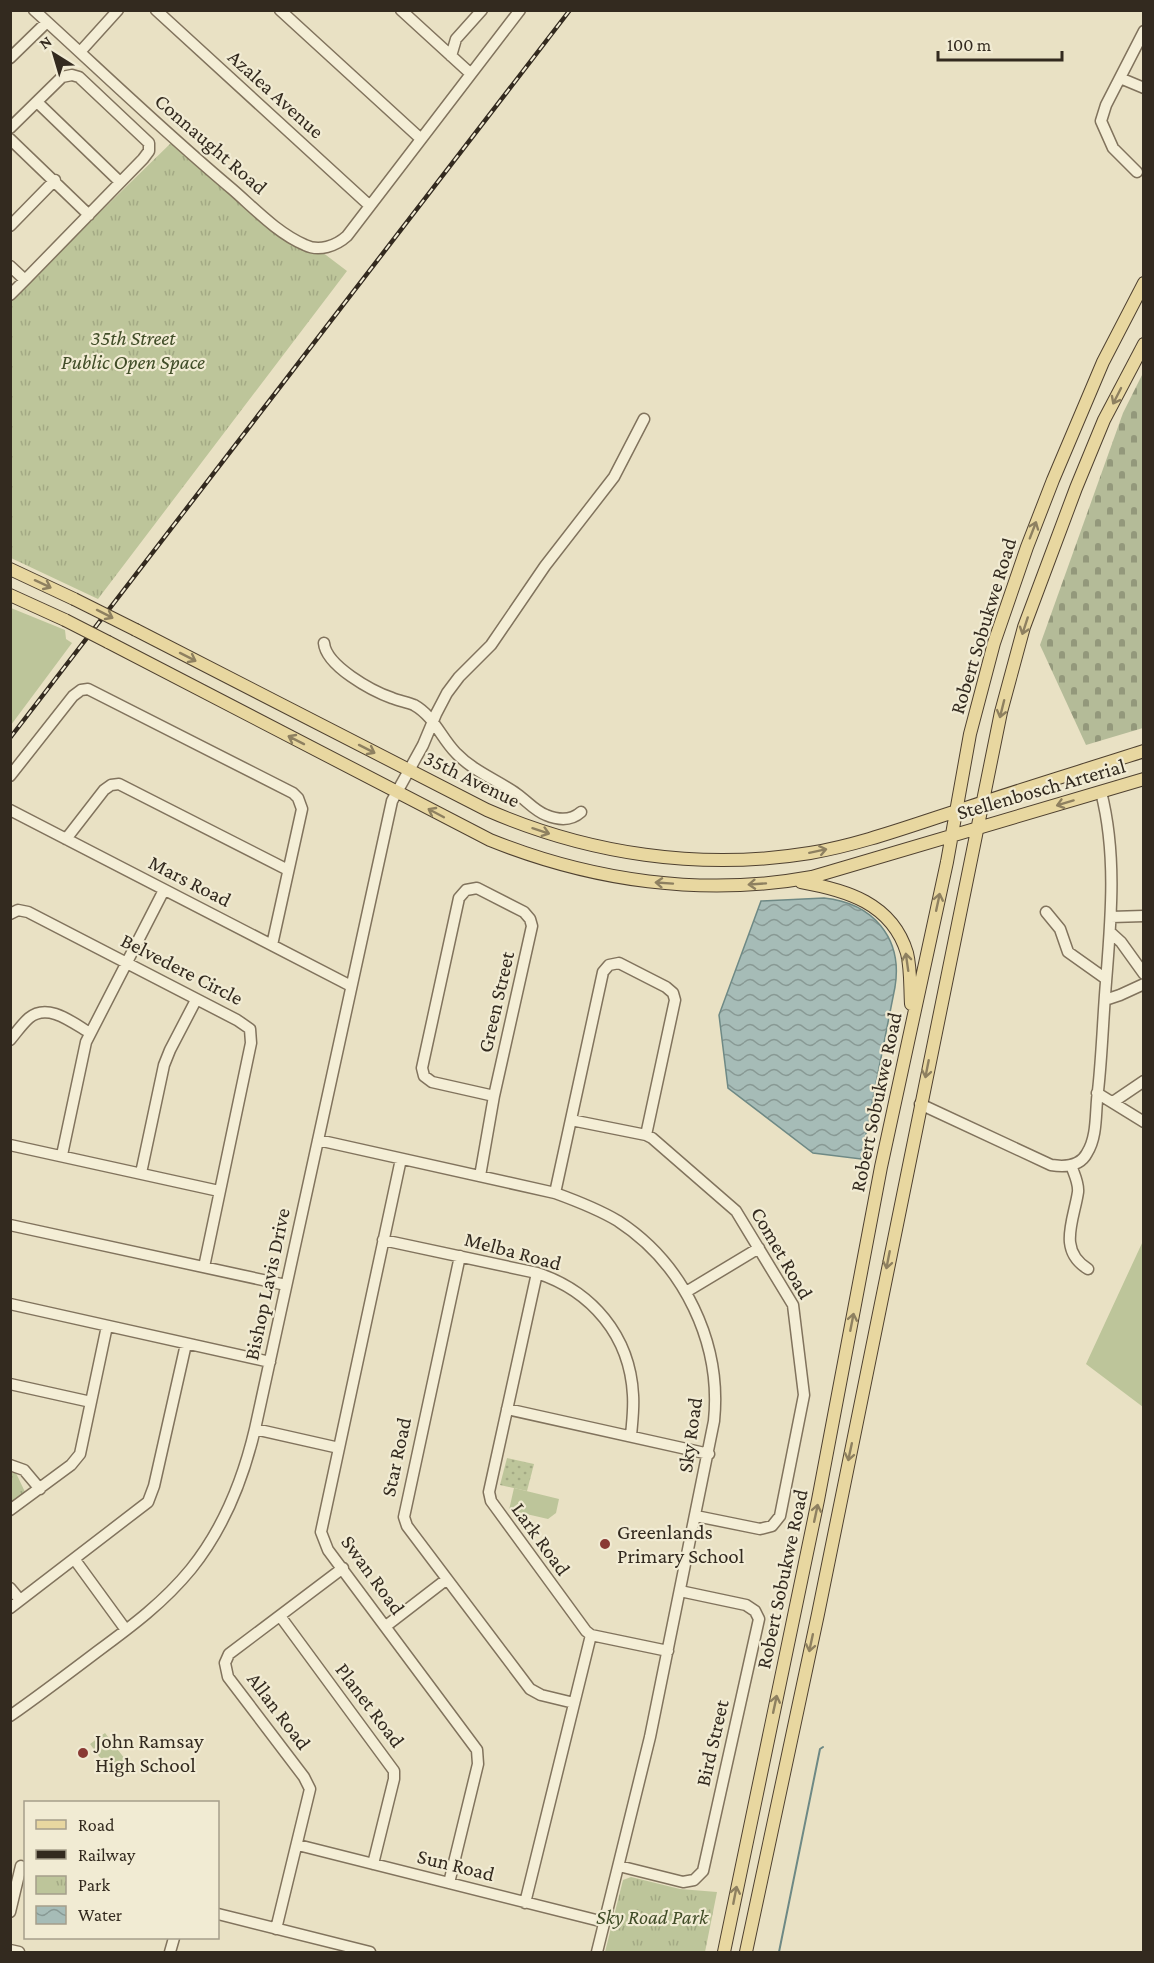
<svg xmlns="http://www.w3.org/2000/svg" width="1154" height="1963" font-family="'Crimson Pro',serif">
  <defs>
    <pattern id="cemetery-stones" width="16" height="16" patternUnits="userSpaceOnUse" patternTransform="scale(1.5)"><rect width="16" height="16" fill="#b4bb98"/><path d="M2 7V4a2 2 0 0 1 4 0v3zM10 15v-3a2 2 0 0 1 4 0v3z" fill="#93987b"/></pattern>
    <pattern id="park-tufts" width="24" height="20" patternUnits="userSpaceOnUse" patternTransform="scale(1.5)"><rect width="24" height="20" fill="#bdc59a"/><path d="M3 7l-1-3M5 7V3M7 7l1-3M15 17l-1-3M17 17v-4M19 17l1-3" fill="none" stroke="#a3a984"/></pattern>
    <pattern id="garden-dots" width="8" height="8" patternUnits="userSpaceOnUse" patternTransform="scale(1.5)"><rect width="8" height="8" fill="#bdc59a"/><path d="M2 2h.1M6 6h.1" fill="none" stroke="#a3a984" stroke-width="1.8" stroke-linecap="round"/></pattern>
    <pattern id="water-waves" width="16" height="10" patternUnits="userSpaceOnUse" patternTransform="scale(1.5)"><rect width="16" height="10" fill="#a6bcb7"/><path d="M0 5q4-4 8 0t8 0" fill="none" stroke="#889994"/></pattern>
  </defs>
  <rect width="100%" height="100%" fill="#e9e1c4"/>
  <!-- grass -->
  <path fill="#bdc59a" d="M 11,608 L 65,630 L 66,639 L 72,643 L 11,725 Z
    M 1143,1241 L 1143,1407 L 1086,1364 Z
    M 514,1488 L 559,1499 L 556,1513 L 548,1519 L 509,1510 Z
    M 105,1733 L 128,1763 L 113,1775 L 90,1744 Z"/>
  <!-- cemetery -->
  <path fill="url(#cemetery-stones)" d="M 1143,373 L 1143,728 L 1086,745 L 1040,645 L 1123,413 Z"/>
  <!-- park -->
  <path fill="url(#park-tufts)" d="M 172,142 L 273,229 L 322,252 L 347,271 L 98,599 L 11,558 L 11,299 Z
    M 11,1472 L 16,1473 L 25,1492 L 11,1503 Z
    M 631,1877 L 680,1889 L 717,1892 L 705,1952 L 605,1952 L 623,1880 Z"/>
  <!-- garden -->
  <path fill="url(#garden-dots)" d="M 507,1458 L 534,1464 L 527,1491 L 500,1485 Z"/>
  <!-- water -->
  <path fill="url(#water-waves)" stroke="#6e8985" stroke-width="1.5" d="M 824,898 C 873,903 903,938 895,987 L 861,1159 L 813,1153 L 728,1088 L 719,1015 L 761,901 Z"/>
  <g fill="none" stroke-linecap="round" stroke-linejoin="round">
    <!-- stream -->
    <path stroke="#6e8985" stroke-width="2" d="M 779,1952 L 820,1749 L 823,1747"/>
    <defs>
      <path id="minor" d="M 34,10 C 100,70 164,132 232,189 C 254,208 277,233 305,245 C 319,252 336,246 347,236 L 520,10
        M 156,10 L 370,206
        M 280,10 L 421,139
        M 401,10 L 471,74
        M 80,52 L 118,10
        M 451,56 L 456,39 L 482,10
        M 10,58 L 47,22
        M 1120,78 L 1144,88
        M 37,102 L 120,182
        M 10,128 L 62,77 L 72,75 L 79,77 L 149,143 L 149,151 L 143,159 L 25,280 L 10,266
        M 10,139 L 89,215
        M 1137,172 L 1113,148 L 1101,121 L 1106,105 L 1144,31
        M 10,226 L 55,180
        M 10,295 L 25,280
        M 324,643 C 326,666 372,691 392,698 C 399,701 407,702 414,705 C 434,716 441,738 456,753 C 473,771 497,780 517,794 C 527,801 535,811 546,815 C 558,820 571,821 581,812
        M 10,776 L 73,696 L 81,690 L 88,689 L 293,793 L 298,798 L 302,809 L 272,945
        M 10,810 L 351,986
        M 66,839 L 104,790 L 111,785 L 119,784 L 288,870
        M 1046,912 L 1060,929 L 1068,952 L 1106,979
        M 10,914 L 18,910 L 28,912 L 237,1020 L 250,1029 L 251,1043 L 204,1267
        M 1111,917 L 1144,916
        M 1110,932 L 1121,942 L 1144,974
        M 1105,1000 L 1120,995 L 1144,984
        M 10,1040 C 16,1033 22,1024 29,1018 C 48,1002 73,1023 90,1033
        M 1097,1093 L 1144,1122
        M 1113,1102 L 1144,1081
        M 920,1104 L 1051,1165 C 1064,1167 1080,1167 1087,1153 C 1098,1136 1095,1110 1098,1091 C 1102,1055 1103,1018 1106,982 C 1111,919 1117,854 1101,792
        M 571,1120 L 646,1135 L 652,1138 L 736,1211 L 793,1305 L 804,1395 L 780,1516 L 772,1526 L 760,1529 L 696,1516
        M 318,1140 L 555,1193 C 577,1201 598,1209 618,1221 C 684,1264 722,1343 714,1421 L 650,1737 L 597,1952
        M 10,1145 L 219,1191
        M 62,1155 L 86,1042 L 164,890
        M 401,1159 L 321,1532 L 328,1550 L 477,1750 L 478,1764 L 449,1883
        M 1071,1165 C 1074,1174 1079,1183 1078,1192 C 1074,1220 1057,1250 1088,1269
        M 141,1173 L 164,1065 L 170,1050 L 196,1000
        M 480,1176 L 494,1096 L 532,926 L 530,919 L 524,912 L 477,888 L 466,890 L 459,898 L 422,1068 L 424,1076 L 432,1082 L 494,1096
        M 555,1193 L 603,972 L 609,965 L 619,963 L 666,987 L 673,993 L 675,1000 L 646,1135
        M 10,1225 L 286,1285
        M 383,1240 L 537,1273 C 592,1291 630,1336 633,1395 C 634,1409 632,1423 631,1436
        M 460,1256 L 404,1517 L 407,1526 L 530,1689 L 541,1695 L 574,1703
        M 537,1273 L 489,1492 L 491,1501 L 586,1631 L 591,1635 L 668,1651
        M 686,1292 L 759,1248
        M 10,1304 L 270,1362
        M 10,1384 L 91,1402
        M 507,1409 L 709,1454
        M 255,1429 L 339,1448
        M 10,1465 L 24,1470 L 40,1489
        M 10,1510 L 71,1465 L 80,1454 L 107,1326
        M 75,1560 L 126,1630
        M 10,1588 L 20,1600
        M 10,1608 L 148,1502 L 154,1486 L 186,1344
        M 280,1616 L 394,1771 L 394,1779 L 373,1864
        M 386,1626 L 447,1579
        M 10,1716 C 40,1695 69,1673 98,1651 C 132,1626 164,1602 191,1569 C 224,1528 243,1480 255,1429 L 392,801 L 423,745 L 436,714 L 447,693 L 459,677 L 491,645 L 545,566 L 614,477 L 644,419
        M 298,1845 L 604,1922
        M 619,1866 L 683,1882 L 694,1880 L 703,1871 L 759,1619 L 755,1611 L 746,1605 L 680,1591
        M 525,1903 L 591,1635
        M 10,1912 L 21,1866
        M 218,1914 L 370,1952
        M 276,1929 L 310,1789 L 304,1777 L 228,1677 L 225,1663 L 229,1654 L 343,1568
        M 10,1950 L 19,1952
        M 170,1952 L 174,1938"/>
      <path id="major" d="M 10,569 L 74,599
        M 10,595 L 65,620
        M 136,630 L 487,810 C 588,854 700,871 810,853 C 863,844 915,824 966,808 C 1025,788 1085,770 1144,751
        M 108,642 L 490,840 C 592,881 703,897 812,877 L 1144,779
        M 801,882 C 846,890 892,903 907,953 C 911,969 910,988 911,1004
        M 724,1952 L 818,1500 L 881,1167 L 947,862 L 970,734 L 994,643 L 1027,547 L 1053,480 L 1103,362 L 1144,283
        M 746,1952 L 818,1614 L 1001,712 L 1024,627 L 1076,488 L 1104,420 L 1144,344"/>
    </defs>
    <!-- minor casing -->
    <use href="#minor" stroke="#81735d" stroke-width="13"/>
    <!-- major casing -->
    <use href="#major" stroke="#4f4130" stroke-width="14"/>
    <!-- minor -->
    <use href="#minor" stroke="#f4eed6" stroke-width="10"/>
    <!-- major -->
    <use href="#major" stroke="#e8d7a0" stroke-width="12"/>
    <defs>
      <path id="rail" d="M 10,738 L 570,10"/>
    </defs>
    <!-- rail casing -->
    <use href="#rail" stroke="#332a1f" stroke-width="4.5"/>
    <!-- rail -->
    <use href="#rail" stroke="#f1ebd3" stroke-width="2" stroke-dasharray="7" stroke-linecap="butt"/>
    <defs>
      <path id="major-bridge" d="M 74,599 L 136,630
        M 65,620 L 108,642"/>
    </defs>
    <!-- major-bridge casing -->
    <use href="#major-bridge" stroke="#4f4130" stroke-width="14" stroke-linecap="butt"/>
    <!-- major-bridge -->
    <use href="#major-bridge" stroke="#e8d7a0" stroke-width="12"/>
  </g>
  <!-- one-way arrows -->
  <defs><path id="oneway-shaft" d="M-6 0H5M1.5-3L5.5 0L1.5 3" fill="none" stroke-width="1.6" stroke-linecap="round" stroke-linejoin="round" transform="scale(1.5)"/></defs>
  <g stroke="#8e8060">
    <use href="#oneway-shaft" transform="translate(1117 396) rotate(117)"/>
    <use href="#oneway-shaft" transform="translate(1033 530) rotate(-69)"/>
    <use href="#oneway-shaft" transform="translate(43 584) rotate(25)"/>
    <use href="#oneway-shaft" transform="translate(105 614) rotate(27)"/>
    <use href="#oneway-shaft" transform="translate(1025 626) rotate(108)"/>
    <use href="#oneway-shaft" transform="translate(188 657) rotate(27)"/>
    <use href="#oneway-shaft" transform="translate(1002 709) rotate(104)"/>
    <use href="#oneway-shaft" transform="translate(296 740) rotate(-153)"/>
    <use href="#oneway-shaft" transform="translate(367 749) rotate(27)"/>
    <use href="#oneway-shaft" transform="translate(1065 803) rotate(163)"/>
    <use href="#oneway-shaft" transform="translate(436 813) rotate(-152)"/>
    <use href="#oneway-shaft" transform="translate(541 831) rotate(18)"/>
    <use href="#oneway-shaft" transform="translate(818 851) rotate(-12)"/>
    <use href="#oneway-shaft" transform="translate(664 883) rotate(-176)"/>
    <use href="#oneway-shaft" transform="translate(757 884) rotate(176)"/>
    <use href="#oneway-shaft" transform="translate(938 902) rotate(-78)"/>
    <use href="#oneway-shaft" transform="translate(907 962) rotate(-98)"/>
    <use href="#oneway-shaft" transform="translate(927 1069) rotate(101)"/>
    <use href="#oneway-shaft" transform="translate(888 1260) rotate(101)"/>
    <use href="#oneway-shaft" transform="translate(852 1322) rotate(-79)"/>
    <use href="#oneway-shaft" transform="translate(850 1452) rotate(102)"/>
    <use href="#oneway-shaft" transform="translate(816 1513) rotate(-78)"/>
    <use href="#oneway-shaft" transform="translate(811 1643) rotate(102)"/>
    <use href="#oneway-shaft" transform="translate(775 1704) rotate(-78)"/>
    <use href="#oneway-shaft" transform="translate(735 1895) rotate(-79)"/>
  </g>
  <!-- markers -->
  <g fill="#893a34" stroke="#f1ebd3" stroke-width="2">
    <circle cx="605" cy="1544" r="6"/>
    <circle cx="83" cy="1753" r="6"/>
  </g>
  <g text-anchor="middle" stroke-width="4.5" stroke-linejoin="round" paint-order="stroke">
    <!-- street labels -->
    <g font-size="21" fill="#332a1f" stroke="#f1ebd3">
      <text transform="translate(276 94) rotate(42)" y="7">Azalea Avenue</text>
      <text transform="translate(211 144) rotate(41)" y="7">Connaught Road</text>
      <text transform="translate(983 626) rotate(-73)" y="7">Robert Sobukwe Road</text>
      <text transform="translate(472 779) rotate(26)" y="7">35th Avenue</text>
      <text transform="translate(1041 789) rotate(-16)" y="7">Stellenbosch Arterial</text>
      <text transform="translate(190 881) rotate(27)" y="7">Mars Road</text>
      <text transform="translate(182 969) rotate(27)" y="7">Belvedere Circle</text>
      <text transform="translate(496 1002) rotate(-77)" y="7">Green Street</text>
      <text transform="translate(876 1102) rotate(-78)" y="7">Robert Sobukwe Road</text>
      <text transform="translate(513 1251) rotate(15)" y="7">Melba Road</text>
      <text transform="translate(782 1253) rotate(60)" y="7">Comet Road</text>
      <text transform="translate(267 1284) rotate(-78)" y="7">Bishop Lavis Drive</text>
      <text transform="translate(690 1435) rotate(-82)" y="7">Sky Road</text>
      <text transform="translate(396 1457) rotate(-78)" y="7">Star Road</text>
      <text transform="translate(541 1539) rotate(54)" y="7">Lark Road</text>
      <text transform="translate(373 1575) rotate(54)" y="7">Swan Road</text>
      <text transform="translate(782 1579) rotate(-78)" y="7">Robert Sobukwe Road</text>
      <text transform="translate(370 1705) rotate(53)" y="7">Planet Road</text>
      <text transform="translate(279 1711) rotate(53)" y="7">Allan Road</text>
      <text transform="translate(712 1743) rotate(-77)" y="7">Bird Street</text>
      <text transform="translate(456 1865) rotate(14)" y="7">Sun Road</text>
    </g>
    <!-- park labels -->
    <g font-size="21" font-style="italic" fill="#414d28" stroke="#f1ebd3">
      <text x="133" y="345">35th Street<tspan x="133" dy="24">Public Open Space</tspan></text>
      <text x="652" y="1924">Sky Road Park</text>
    </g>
    <!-- poi labels -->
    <g font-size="21" fill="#332a1f" stroke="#f1ebd3" text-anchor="start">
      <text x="617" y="1539">Greenlands<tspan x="617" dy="24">Primary School</tspan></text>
      <text x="95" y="1748">John Ramsay<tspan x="95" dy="24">High School</tspan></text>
    </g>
  </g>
  <!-- border -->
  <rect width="1154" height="1963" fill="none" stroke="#332a1f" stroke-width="24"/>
  <!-- legend -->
  <rect x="24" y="1801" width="195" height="138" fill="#f1ebd3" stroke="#a59e8b" stroke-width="1.5"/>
  <rect x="36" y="1820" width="30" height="9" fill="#e8d7a0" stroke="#a59e8b" stroke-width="1.5"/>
  <text x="78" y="1831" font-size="18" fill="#332a1f">Road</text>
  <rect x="36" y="1850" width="30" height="9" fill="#332a1f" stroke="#a59e8b" stroke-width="1.5"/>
  <text x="78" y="1861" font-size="18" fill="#332a1f">Railway</text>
  <rect x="36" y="1876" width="30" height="18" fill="url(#park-tufts)" stroke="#a59e8b" stroke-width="1.5"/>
  <text x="78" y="1891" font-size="18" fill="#332a1f">Park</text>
  <rect x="36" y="1906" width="30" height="18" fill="url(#water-waves)" stroke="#a59e8b" stroke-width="1.5"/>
  <text x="78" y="1921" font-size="18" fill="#332a1f">Water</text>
  <!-- north arrow -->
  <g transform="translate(54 54) rotate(323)" stroke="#f1ebd3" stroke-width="4.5" paint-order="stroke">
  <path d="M0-4.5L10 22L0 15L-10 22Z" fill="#332a1f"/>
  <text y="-9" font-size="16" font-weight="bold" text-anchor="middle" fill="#332a1f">N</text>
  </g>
  <!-- scale -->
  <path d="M938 51v9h124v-9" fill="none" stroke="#332a1f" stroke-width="3"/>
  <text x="947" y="51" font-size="18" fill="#332a1f" stroke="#f1ebd3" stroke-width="4.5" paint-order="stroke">100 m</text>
</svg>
